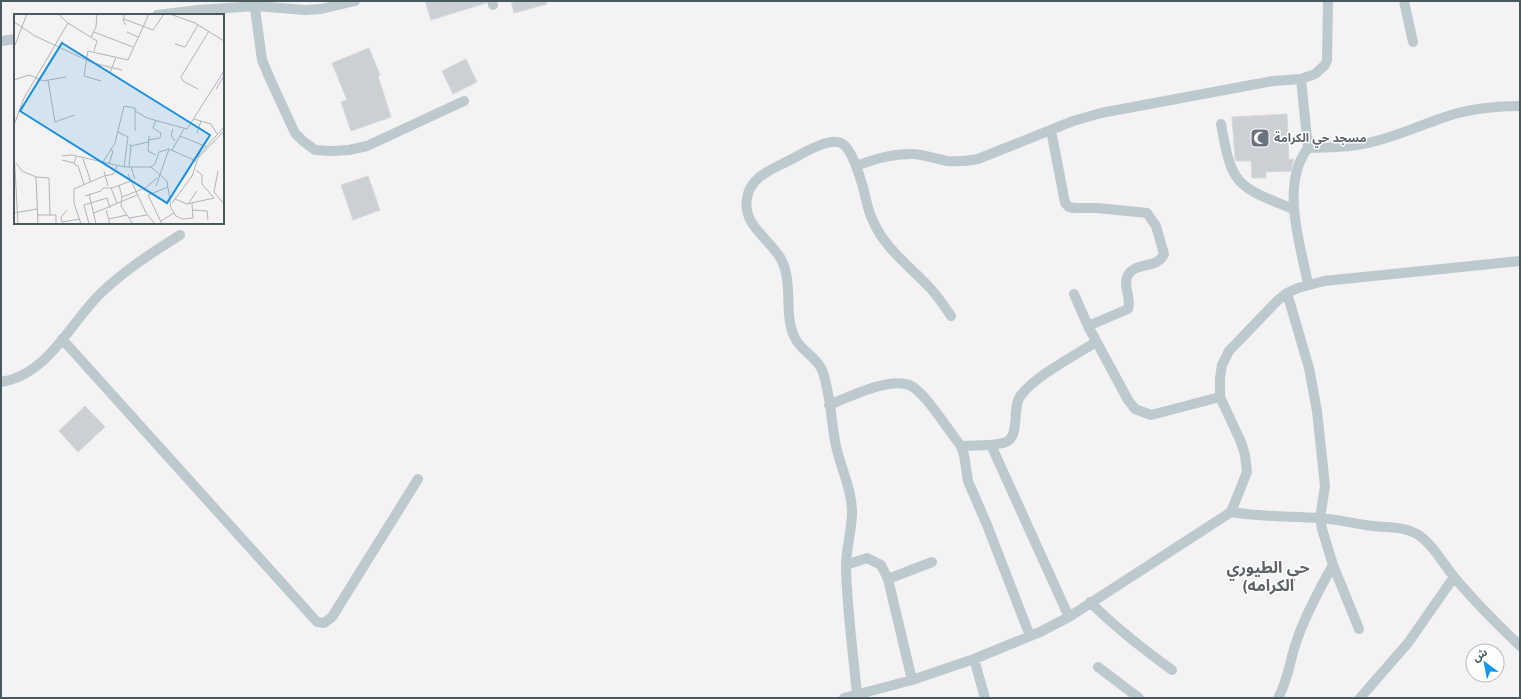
<svg xmlns="http://www.w3.org/2000/svg" width="1521" height="699" font-family="Mulish,'Noto Sans Arabic',sans-serif">
  <rect width="100%" height="100%" fill="#f4f2f2"/>
  <!-- building -->
  <path fill="#ccd0d4" stroke="#d6d9dd" d="M 425,1 L 485,1 L 486,3 L 431,20 Z
    M 511,1 L 546,1 L 547,4 L 514,13 Z
    M 369,48 L 380,75 L 378,76 L 391,117 L 351,131 L 341,102 L 347,100 L 332,63 Z
    M 466,59 L 477,82 L 453,94 L 442,71 Z
    M 1287,114 L 1289,160 L 1294,159 L 1291,171 L 1266,172 L 1266,178 L 1252,178 L 1251,161 L 1236,161 L 1235,158 L 1232,117 Z
    M 368,176 L 380,210 L 353,220 L 341,185 Z
    M 85,406 L 105,427 L 78,452 L 59,431 Z"/>
  <g fill="none" stroke-linecap="round" stroke-linejoin="round">
    <!-- minor -->
    <path stroke="#bcc9cf" stroke-width="10" d="M 254,1 L 262,60 L 270,79 L 295,133 L 303,141 L 315,150 L 331,151 L 349,150 L 367,146 L 464,101
      M 492,1 L 493,5
      M 1404,1 L 1413,42
      M 157,15 L 198,10 L 256,6 L 305,10 L 321,9 L 355,1
      M 1,41 L 15,39
      M 1301,79 L 1308,148 C 1280,184 1300,243 1308,284
      M 1221,124 C 1232,186 1236,186 1293,209
      M 1051,130 L 1065,203 L 1069,207 L 1074,208 L 1097,208 L 1147,213 L 1156,226 L 1164,254 C 1158,269 1135,262 1128,275 C 1122,285 1132,298 1128,309 L 1088,326
      M 1308,148 C 1326,147 1346,148 1363,144 C 1391,139 1416,127 1442,118 C 1467,109 1494,106 1520,106
      M 856,166 C 875,159 894,153 914,154 C 925,155 936,159 947,161 C 958,162 968,161 978,159 L 1073,121 L 1101,113 L 1273,81 L 1301,79 L 1315,74 L 1325,65 L 1327,60 L 1328,1
      M 1287,293 L 1309,368 L 1317,411 L 1325,486 L 1320,518 L 1322,529 L 1333,565 L 1359,629
      M 1074,294 L 1088,326 L 1128,400 L 1135,409 L 1151,415 L 1220,397
      M 62,339 L 317,622 L 324,623 L 332,617 L 418,479
      M 1,382 C 48,375 70,323 101,293 C 125,270 153,252 180,235
      M 829,405 C 849,397 889,377 909,385 C 925,391 949,432 961,446 L 964,455 L 968,481 L 987,525 L 1030,636
      M 991,445 C 995,444 1002,444 1006,442 C 1021,435 1011,407 1021,395 C 1037,375 1074,356 1096,342
      M 961,446 L 991,445 L 1069,617
      M 1231,512 C 1261,517 1289,516 1319,518 C 1337,519 1355,524 1373,526 C 1388,528 1403,526 1417,534 C 1433,544 1443,564 1455,578 C 1475,602 1497,624 1520,646
      M 846,565 L 867,558 L 881,565 L 888,579 L 912,680
      M 888,579 L 932,562
      M 1090,602 C 1116,628 1143,649 1172,670
      M 974,659 L 985,698
      M 1098,667 L 1139,698
      M 857,694 C 853,652 847,610 846,567 C 846,548 852,530 852,512 C 852,488 839,465 835,441 C 831,420 830,390 822,370 C 816,356 801,351 795,338 C 783,315 794,284 781,259 C 769,238 742,225 747,198 C 750,178 770,170 786,162 C 799,156 827,137 841,143 C 851,147 859,174 862,184 C 866,196 867,210 873,221 C 885,249 911,267 931,289 C 938,297 945,307 951,316
      M 844,698 L 912,680 L 974,659 L 1040,632 L 1069,617 L 1231,512 L 1247,472 L 1245,455 L 1241,442 L 1220,397 L 1220,378 L 1222,365 L 1229,351 L 1277,301 L 1287,293 L 1298,288 L 1324,281 L 1520,261
      M 1278,698 C 1289,679 1290,657 1298,637 C 1307,612 1320,588 1333,565
      M 1360,698 L 1408,643 L 1454,577"/>
  </g>
  <!-- icons -->
  <defs>
    <symbol id="mosque-square" viewBox="-11 -11 22 22"><rect x="-9" y="-9" width="18" height="18" rx="4" fill="#6b7280" stroke="#fff"/><path d="M3.5-4.9A6 6 0 1 0 3.5 4.9A5 5 0 1 1 3.5-4.9Z" fill="#fff"/></symbol>
  </defs>
  <g fill-rule="evenodd">
    <use href="#mosque-square" x="1249" y="127" width="22" height="22"/>
  </g>
  <g text-anchor="middle" stroke-width="3" stroke-linejoin="round" paint-order="stroke">
    <!-- worship labels -->
    <g font-size="12" font-weight="bold" fill="#5b616d" stroke="#fff" text-anchor="start">
      <text x="1274" y="142">مسجد حي الكرامة</text>
    </g>
    <!-- district labels -->
    <g font-size="16" font-weight="bold" fill="#5e6367" stroke="#fff">
      <text x="1268" y="573">حي الطيوري<tspan x="1268" dy="18">(الكرامه</tspan></text>
    </g>
  </g>
  <!-- overview -->
  <g transform="translate(14 14)">
    <rect width="210" height="210" fill="#f4f2f2"/>
    <path fill="none" stroke="#afb5b8" stroke-width="1" d="M 111,0 L 109,6 L 112,11M 156,0 L 181,9 L 210,27M 110,5 L 139,16 L 150,0M 0,8 L 21,22 L 79,49 L 108,56M 54,9 L 83,27 L 80,37M 80,18 L 119,33M 113,18 L 124,23M 77,23 L 82,13 L 83,0M 161,30 L 171,33 L 184,11M 1,31 L 13,0M 96,59 L 102,43M 22,64 L 29,67 L 52,63M 0,66 L 15,61 L 23,64M 34,66 L 41,108 L 60,101M 87,67 L 70,62 L 74,37 L 114,46 L 135,0M 184,75 L 169,67 L 167,63 L 195,17M 202,75 L 210,62M 121,97 L 133,104 L 173,115 L 210,57M 180,105 L 197,110 L 203,120M 0,111 L 10,84 L 54,9 L 44,0M 159,115 L 157,121 L 161,127M 104,118 L 114,123 L 110,153M 183,119 L 187,107M 135,122 L 134,137 L 142,141M 166,122 L 193,133M 134,126 L 146,124 L 147,119 L 139,114 L 142,106M 115,130 L 117,132 L 115,153M 117,132 L 134,128M 158,136 L 170,115M 0,137 L 4,210M 48,142 L 58,141 L 111,153 L 137,153 L 141,150 L 145,138 L 155,135 L 182,147M 62,143 L 60,150 L 64,152 L 70,170M 184,144 L 210,117M 69,145 L 77,168M 48,146 L 60,149M 89,148 L 101,129 L 110,92 L 121,94 L 121,117M 2,149 L 8,157 L 22,163 L 35,164 L 36,201M 95,150 L 99,137 L 96,135M 117,153 L 121,165M 137,153 L 153,167 L 157,194 L 162,202 L 168,205 L 179,204 L 178,189M 90,157 L 94,172M 204,157 L 200,178 L 210,190M 114,160 L 132,199 L 141,210M 22,163 L 24,210M 105,171 L 108,183M 142,172 L 155,135M 97,174 L 103,189M 75,180 L 82,210M 71,182 L 87,177 L 89,174 L 98,174 L 117,167M 161,185 L 173,190 L 200,184 L 188,170 L 188,161 L 182,156M 158,189 L 178,162 L 185,141 L 210,113M 174,190 L 183,177M 53,196 L 47,203 L 48,208 L 66,205M 92,196 L 96,210M 179,196 L 193,197 L 194,206M 0,199 L 23,195M 80,199 L 123,181M 23,201 L 42,201 L 42,210M 115,204 L 133,201M 95,205 L 113,201M 147,207 L 160,199M 67,210 L 60,189 L 60,175 L 90,162 L 100,160 L 103,152M 75,210 L 70,191 L 93,184 L 96,194M 119,210 L 107,192 L 108,183 L 131,174 L 143,164M 148,210 L 134,181 L 154,173"/>
    <path fill="#1890df" fill-opacity="0.15" stroke="#1890df" stroke-width="2" d="M 48,29 L 196,121 L 153,189 L 6,97 Z"/>
    <rect width="210" height="210" fill="none" stroke="#485960" stroke-width="2"/>
  </g>
  <!-- border -->
  <rect width="1521" height="699" fill="none" stroke="#485960" stroke-width="4"/>
  <!-- north arrow -->
  <g transform="translate(1485 663) rotate(328)"><circle r="19" fill="#ffffff" stroke="#b6bdbf"/>
  <path d="M0-3L7 15L0 10L-7 15Z" fill="#1396ed"/>
  <text y="-6" font-size="11" font-weight="bold" text-anchor="middle" fill="#485960">ش</text>
  </g>
</svg>
